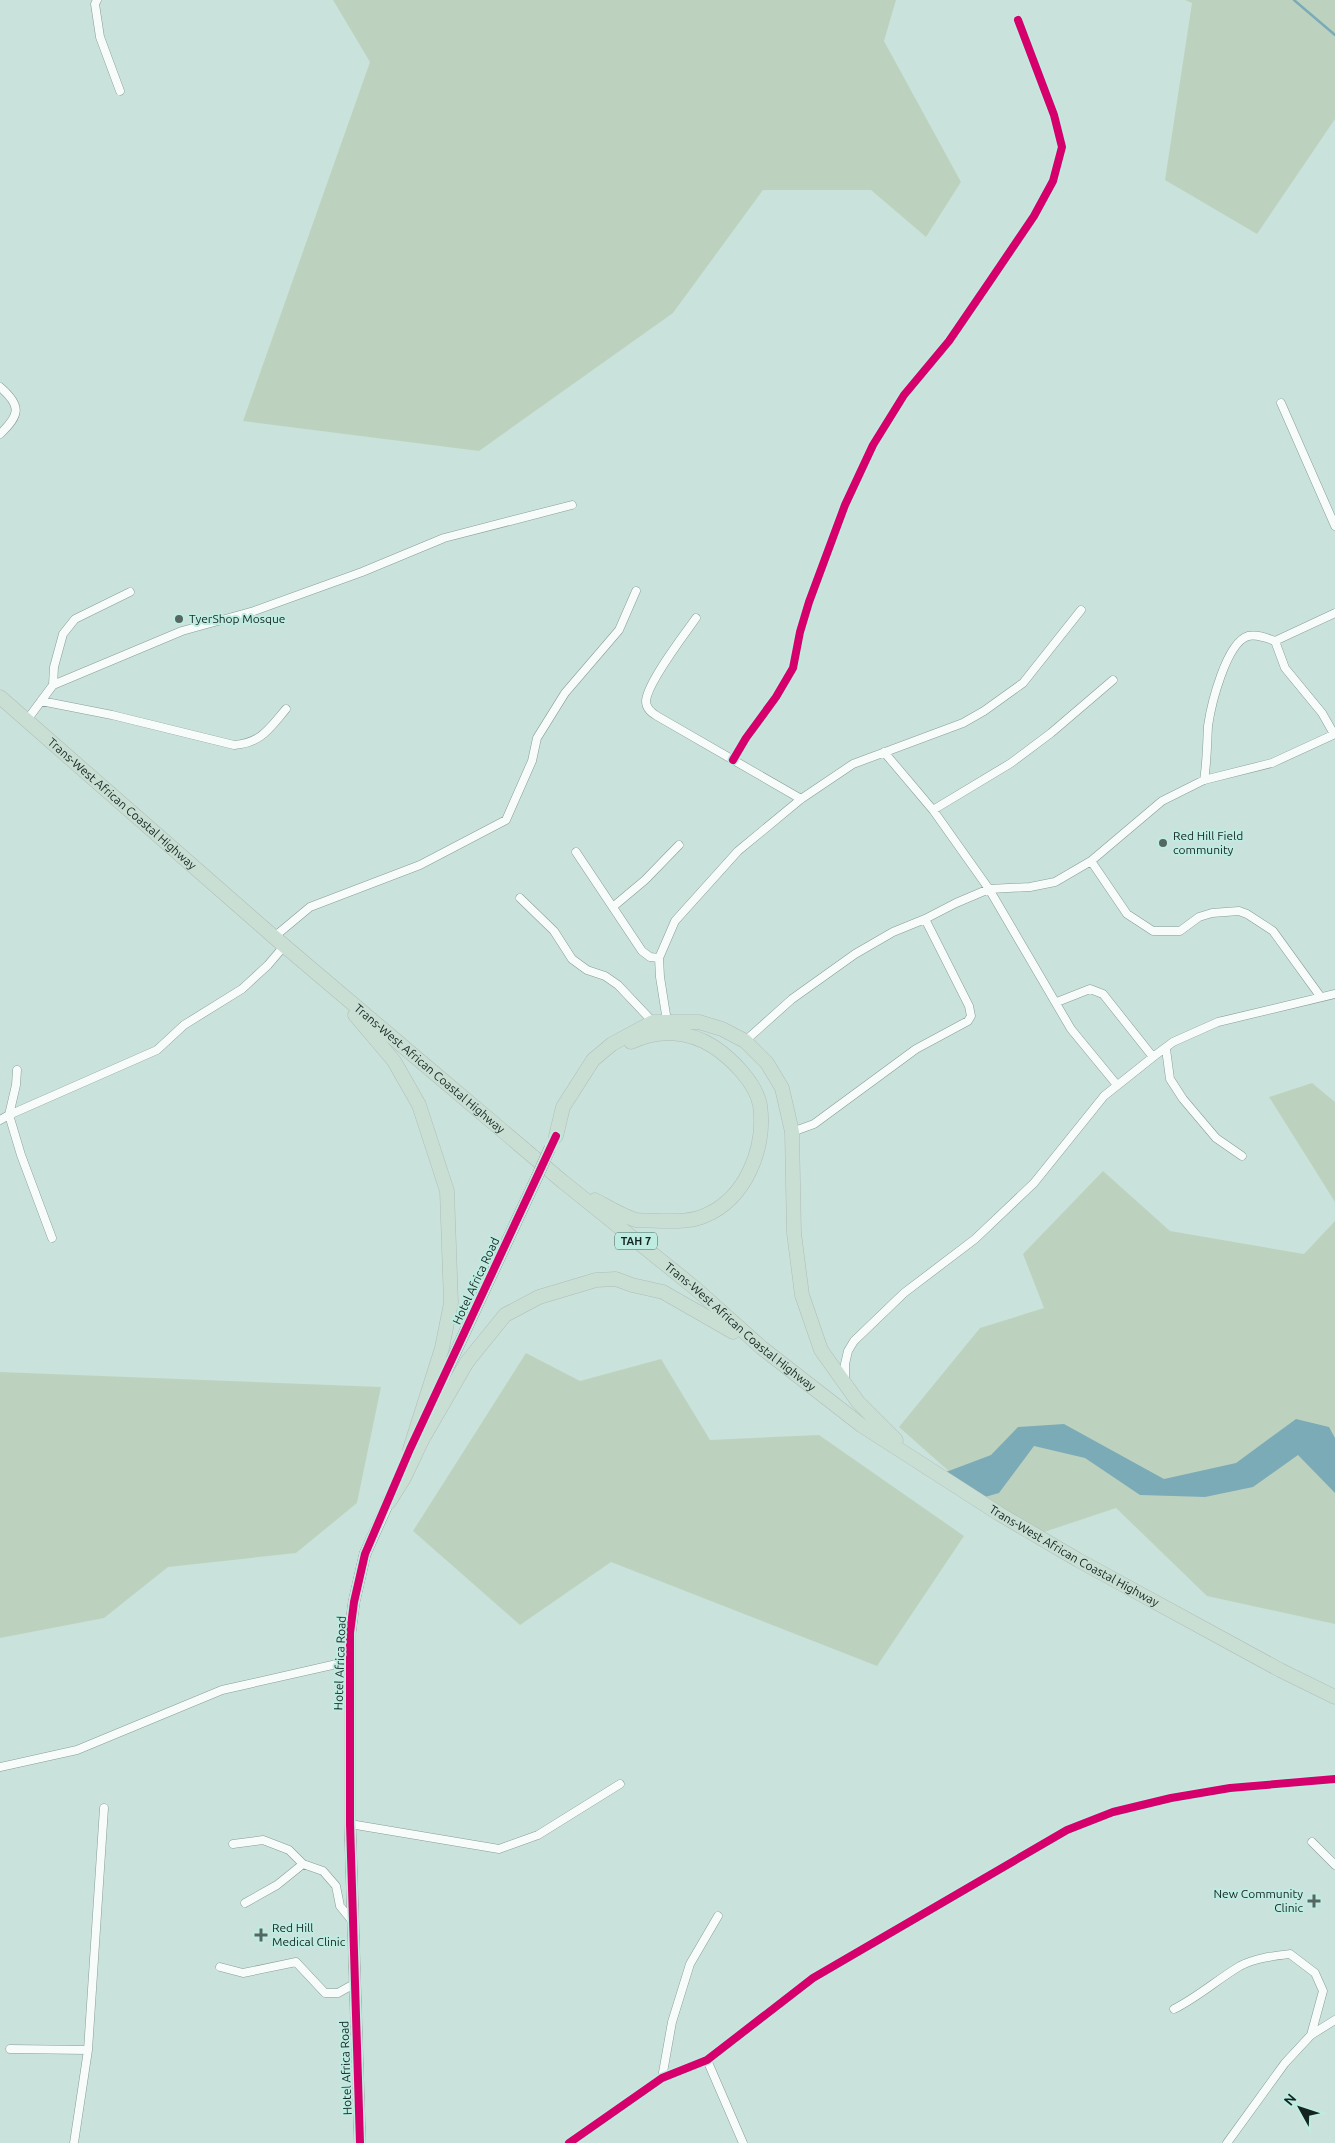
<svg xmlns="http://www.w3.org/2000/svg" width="1335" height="2143" font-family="Ubuntu,sans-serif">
  <rect width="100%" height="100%" fill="#cae2dc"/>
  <!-- green -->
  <path fill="#bdd2be" d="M 333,0 L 896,0 L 884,41 L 961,182 L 926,237 L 871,190 L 763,190 L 673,313 L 479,451 L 243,421 L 370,62 Z
    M 1185,0 L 1335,0 L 1335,119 L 1257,234 L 1165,180 L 1192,3 Z
    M 1312,1083 L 1335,1102 L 1335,1202 L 1269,1097 Z
    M 1103,1171 L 1170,1231 L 1304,1254 L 1335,1221 L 1335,1624 L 1207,1596 L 1116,1508 L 1038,1534 L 987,1505 L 899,1427 L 980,1328 L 1044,1308 L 1023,1254 Z
    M 526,1353 L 580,1381 L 661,1359 L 710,1440 L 819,1435 L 964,1536 L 877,1666 L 611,1562 L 520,1625 L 413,1531 Z
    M 0,1372 L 381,1387 L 357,1503 L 296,1553 L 168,1567 L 104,1618 L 0,1638 Z"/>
  <!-- water -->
  <path fill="#7cabb8" d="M 1296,1419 L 1329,1427 L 1335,1438 L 1335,1493 L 1298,1455 L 1253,1487 L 1205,1497 L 1140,1495 L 1085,1458 L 1034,1446 L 999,1493 L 978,1499 L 946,1472 L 991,1455 L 1018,1427 L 1064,1424 L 1164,1479 L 1236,1463 Z"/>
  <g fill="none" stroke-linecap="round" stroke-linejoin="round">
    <!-- stream -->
    <path stroke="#7cabb8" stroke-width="2.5" d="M 1294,0 L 1335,35"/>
    <defs>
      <path id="street" d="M 97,0 L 95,4 L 100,37 L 120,91
        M 0,387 C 22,406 20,415 0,434
        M 1281,403 L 1335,526
        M 696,618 C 684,635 647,683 646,701 C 646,709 652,713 657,716 L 801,799
        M 53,685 L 182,631 L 254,611 L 362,572 L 444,538 L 572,505
        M 41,701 L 112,715 L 234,745 C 261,743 269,729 286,709
        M 27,720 L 53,685 L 54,667 L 63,634 L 75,619 L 130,592
        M 1334,734 L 1322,713 L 1285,668 L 1275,641 L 1335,613
        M 884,752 L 933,810 L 989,889 L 1071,1029 L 1117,1085
        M 733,760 L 746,738 L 776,697 L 793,668 L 800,632 L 809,602 L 845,505 L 873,445 L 904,395 L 949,341 L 990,281 L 1034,216 L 1053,181 L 1062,147 L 1054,115 L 1018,20
        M 1204,780 C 1207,762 1207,744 1208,726 C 1211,705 1226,643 1248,636 C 1257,634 1267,638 1275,641
        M 933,810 L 1011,763 L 1051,733 L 1113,680
        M 576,852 L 642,951 L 650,957 L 659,958
        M 1091,861 L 1127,914 L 1153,931 L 1180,931 L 1199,917 L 1212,913 L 1239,911 L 1247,914 L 1273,931 L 1320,996
        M 520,898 L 554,931 L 572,959 L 587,970 L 605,976 L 618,985 L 653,1022
        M 614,906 L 645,880 L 679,845
        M 274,937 L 310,907 L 420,865 L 506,820 L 532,761 L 537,738 L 565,693 L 619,630 L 636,591
        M 1057,1002 L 1090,989 L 1103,994 L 1153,1057
        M 667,1021 L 660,977 L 659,958 L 675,921 L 738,851 L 801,799 L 853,764 L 963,723 L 984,711 L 1023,683 L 1081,610
        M 745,1041 L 792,999 L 855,954 L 893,932 L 925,919 L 956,903 L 989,889 L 1030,887 L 1055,882 L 1091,861 L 1162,801 L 1204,780 L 1272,763 L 1335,734
        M 1166,1049 L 1170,1079 L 1183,1099 L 1216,1138 L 1242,1156
        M 0,1120 L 9,1115 L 16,1085 L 17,1070
        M 792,1132 L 814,1124 L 916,1049 L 968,1021 L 971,1016 L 969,1006 L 925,919
        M 52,1238 L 21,1155 L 9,1115 L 157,1050 L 184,1025 L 242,989 L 268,965 L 285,945
        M 845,1380 L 845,1364 L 848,1351 L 854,1341 L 904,1293 L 975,1239 L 1034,1183 L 1104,1096 L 1153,1057 L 1173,1042 L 1218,1022 L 1335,994
        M 0,1767 L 77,1750 L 222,1690 L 350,1661
        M 350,1824 L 499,1849 L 538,1835 L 620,1784
        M 1312,1842 L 1335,1865
        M 233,1844 L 263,1840 L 289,1850 L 303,1864
        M 245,1903 L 277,1885 L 303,1864 L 323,1871 L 336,1886 L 340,1906 L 353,1922
        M 220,1967 L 243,1973 L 296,1962 L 325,1993 L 338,1993 L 354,1984
        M 1174,2009 C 1198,1997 1218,1979 1240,1966 C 1255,1958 1273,1956 1290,1954 L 1315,1973 L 1323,1991 L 1311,2035
        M 10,2049 L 88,2050
        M 707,2060 L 743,2143
        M 662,2078 L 672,2022 L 690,1964 L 718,1916
        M 74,2143 L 88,2050 L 104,1808
        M 569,2143 L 662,2078 L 707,2060 L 813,1978 L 1067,1830 L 1113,1812 L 1171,1798 L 1230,1788 L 1335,1779
        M 1227,2143 L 1285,2063 L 1311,2035 L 1335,2020"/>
      <path id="secondary" d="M 427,1413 L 537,1177
        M 360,2143 L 350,1824 L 350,1633 L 354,1602 L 365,1554 L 392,1494"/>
      <g id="highway">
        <path id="s1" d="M 0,697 L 274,937 L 419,1060 L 562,1181 L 695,1288 L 762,1348 L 861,1425 L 998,1513 L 1078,1560 L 1280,1670 L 1335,1697"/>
        <path d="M 355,1015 L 394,1061 L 419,1105 L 447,1191 L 451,1303 L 442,1348 L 410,1449"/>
        <path d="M 556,1136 L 563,1107 L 593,1060 L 612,1044 L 653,1022 L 699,1022 L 722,1029 L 745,1041 L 767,1063 L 782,1088 L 792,1132 L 794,1233 L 802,1295 L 821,1350 L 858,1402 L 896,1440"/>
        <path d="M 595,1200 C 608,1207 622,1216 636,1220 C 643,1221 652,1220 659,1221 C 674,1221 690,1222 704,1216 C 746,1199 766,1148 760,1105 C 756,1083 732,1059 714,1047 C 688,1030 658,1029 631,1042"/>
        <path d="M 389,1502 L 404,1478 L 422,1440 L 467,1362 L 505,1315 L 539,1297 L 596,1280 L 616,1279 L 632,1285 L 663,1292 L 733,1332"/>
      </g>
    </defs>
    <!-- street casing -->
    <use href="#street" stroke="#899c98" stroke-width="9"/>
    <!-- secondary casing -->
    <use href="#secondary" stroke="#899c98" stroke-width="12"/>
    <!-- highway casing -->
    <use href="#highway" stroke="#b0bdb9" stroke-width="15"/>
    <!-- street -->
    <use href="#street" stroke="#f7fbfa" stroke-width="8"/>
    <!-- secondary -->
    <use href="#secondary" stroke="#f7fbfa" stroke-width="11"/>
    <!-- highway -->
    <use href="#highway" stroke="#c9dfd4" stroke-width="14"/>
    <defs>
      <path id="secondary-bridge" d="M 537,1177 L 550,1148"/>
    </defs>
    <!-- secondary-bridge casing -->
    <use href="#secondary-bridge" stroke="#899c98" stroke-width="12" stroke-linecap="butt"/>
    <!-- secondary-bridge -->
    <use href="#secondary-bridge" stroke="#f7fbfa" stroke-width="11"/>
    <defs>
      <path id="cycleway" d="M 733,760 L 746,738 L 776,697 L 793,668 L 800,632 L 809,602 L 845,505 L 873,445 L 904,395 L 949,341 L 990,281 L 1034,216 L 1053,181 L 1062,147 L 1054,115 L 1018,20
        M 360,2143 L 350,1824 L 350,1633 L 354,1602 L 365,1554 L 410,1449 L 556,1136
        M 569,2143 L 662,2078 L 707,2060 L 813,1978 L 1067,1830 L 1113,1812 L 1171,1798 L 1230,1788 L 1335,1779"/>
    </defs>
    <!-- cycleway casing -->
    <use href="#cycleway" stroke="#bfece1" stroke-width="11"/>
    <!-- cycleway -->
    <use href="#cycleway" stroke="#d6006c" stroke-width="8"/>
  </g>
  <!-- markers -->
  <g fill="#546762" stroke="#bfece1" stroke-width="2">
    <circle cx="179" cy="619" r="5"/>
    <circle cx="1163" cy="843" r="5"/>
    <path d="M1311.5 1893.5h5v5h5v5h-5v5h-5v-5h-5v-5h5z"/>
    <path d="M258.5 1927.5h5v5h5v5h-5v5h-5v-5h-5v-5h5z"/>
  </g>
  <g text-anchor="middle" stroke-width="4" stroke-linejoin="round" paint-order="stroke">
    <!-- shield labels -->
    <rect fill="#bfece1" stroke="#47615b" stroke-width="1" x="615" y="1232.5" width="42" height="17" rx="4"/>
    <g font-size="11" font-weight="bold" fill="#142521">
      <text x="636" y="1245">TAH 7</text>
    </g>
    <!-- poi labels -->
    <g font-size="12" fill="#142521" stroke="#bfece1" text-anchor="start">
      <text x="189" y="623">TyerShop Mosque</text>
      <text x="1173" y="840">Red Hill Field<tspan x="1173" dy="14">community</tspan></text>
      <text x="1303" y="1898" text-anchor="end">New Community<tspan x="1303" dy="14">Clinic</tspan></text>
      <text x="272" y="1932">Red Hill<tspan x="272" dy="14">Medical Clinic</tspan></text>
    </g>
    <!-- street labels -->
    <g font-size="12" fill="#142521" stroke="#bfece1">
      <text dy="4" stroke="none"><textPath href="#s1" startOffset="162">Trans-West African Coastal Highway</textPath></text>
      <text dy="4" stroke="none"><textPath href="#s1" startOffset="568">Trans-West African Coastal Highway</textPath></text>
      <text transform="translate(476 1281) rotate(-65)" y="4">Hotel Africa Road</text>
      <text dy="4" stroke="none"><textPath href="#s1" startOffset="972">Trans-West African Coastal Highway</textPath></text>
      <text dy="4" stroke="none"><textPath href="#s1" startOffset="1378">Trans-West African Coastal Highway</textPath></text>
      <text transform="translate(340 1663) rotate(-88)" y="4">Hotel Africa Road</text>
      <text transform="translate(346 2068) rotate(-92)" y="4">Hotel Africa Road</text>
    </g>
  </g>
  <!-- north arrow -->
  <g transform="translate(1300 2108) rotate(310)" stroke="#bfece1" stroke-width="4" paint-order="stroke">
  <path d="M0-4L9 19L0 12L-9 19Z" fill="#142521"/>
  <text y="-8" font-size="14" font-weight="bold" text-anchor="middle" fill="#142521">N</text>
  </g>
</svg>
